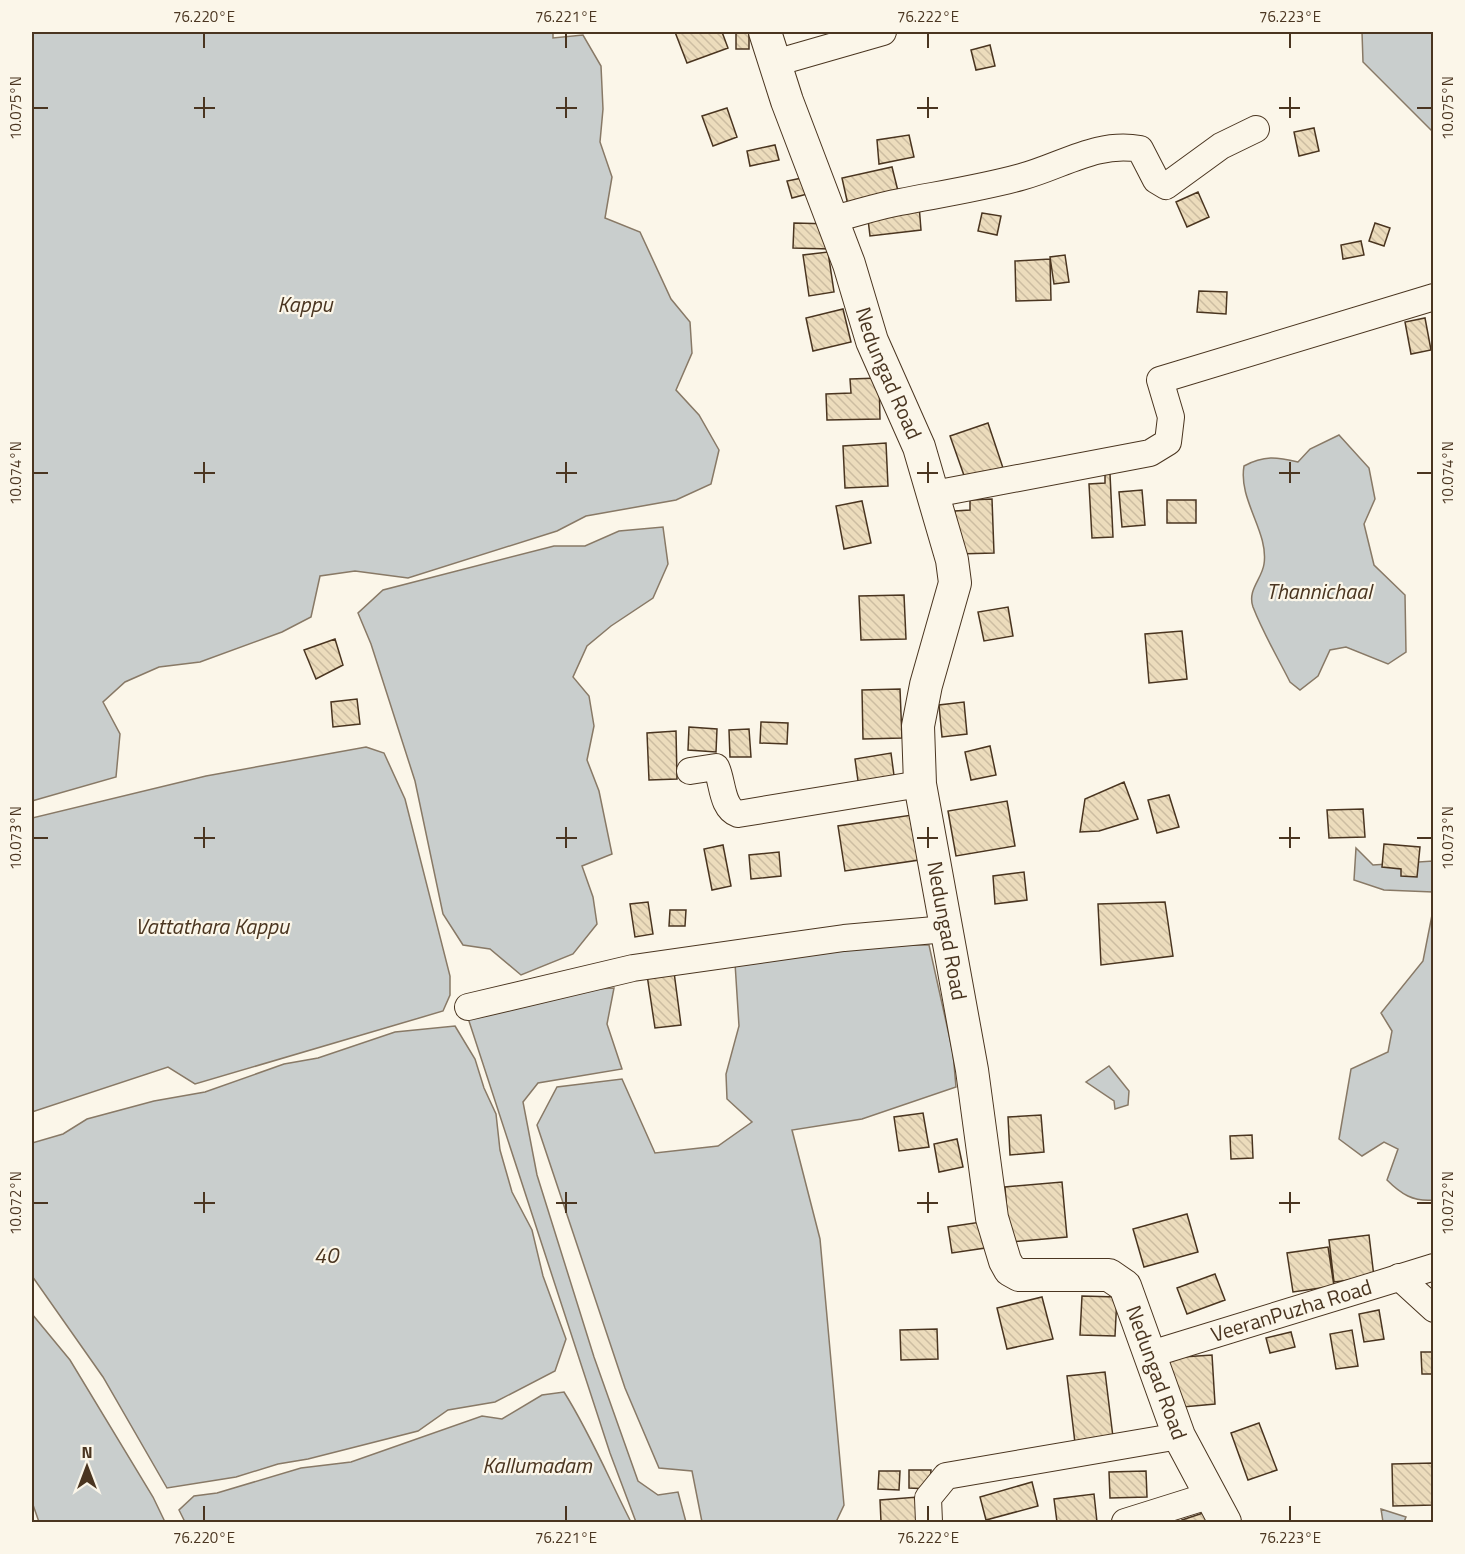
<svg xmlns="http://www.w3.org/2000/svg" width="1465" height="1554" font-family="'Titillium Web',sans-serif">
  <defs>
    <pattern id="building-back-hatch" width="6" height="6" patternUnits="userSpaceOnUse" patternTransform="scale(1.5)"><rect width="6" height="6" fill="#ecdcbc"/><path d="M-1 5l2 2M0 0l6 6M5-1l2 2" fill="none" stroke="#ccbda1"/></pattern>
  </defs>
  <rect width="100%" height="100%" fill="#fbf6e9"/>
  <!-- water -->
  <path fill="#c9cecd" stroke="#887966" stroke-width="1.5" d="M 32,32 L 553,32 L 553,38 L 583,35 L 601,66 L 603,109 L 600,142 L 612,177 L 605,218 L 640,232 L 671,299 L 690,322 L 692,353 L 676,390 L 699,415 L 719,450 L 711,484 L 676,500 L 586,516 L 557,531 L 408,578 L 355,571 L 320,576 L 311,617 L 282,632 L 200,662 L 159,667 L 125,682 L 103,702 L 120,734 L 116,777 L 32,801 Z
    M 1362,32 L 1433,32 L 1433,132 L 1363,62 Z
    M 1339,435 L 1369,468 L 1375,499 L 1364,524 L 1374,565 L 1405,595 L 1406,652 L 1388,664 L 1346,647 L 1330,650 L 1318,676 L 1300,690 L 1290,682 C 1278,658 1263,633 1253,607 C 1247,590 1262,579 1264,564 C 1269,532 1238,500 1244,466 C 1264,455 1277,457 1298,462 L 1310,449 Z
    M 663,527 L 668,564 L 653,598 L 611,626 L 587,646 L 573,677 L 589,696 L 594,726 L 587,760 L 599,791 L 612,854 L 582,866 L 593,897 L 597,924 L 573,954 L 521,975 L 490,949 L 463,945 L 443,914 L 415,781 L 371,644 L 358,613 L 383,590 L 554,546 L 585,546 L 619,531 Z
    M 366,747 L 384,753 L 405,799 L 450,976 L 450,995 L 443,1011 L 195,1084 L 168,1067 L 32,1112 L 32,818 L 206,776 Z
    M 1356,848 L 1373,865 L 1433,861 L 1433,892 L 1384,890 L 1354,880 Z
    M 1433,910 L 1434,1200 C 1413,1202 1401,1194 1387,1180 L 1398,1149 L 1384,1142 L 1362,1156 L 1339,1139 L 1351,1069 L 1388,1052 L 1392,1031 L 1381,1013 L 1423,961 Z
    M 877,945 L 929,945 L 953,1053 L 956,1087 L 862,1119 L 792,1130 L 820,1239 L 844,1505 L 836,1522 L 702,1522 L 692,1471 L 659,1468 L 625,1388 L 537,1125 L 557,1087 L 622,1079 L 655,1153 L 718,1146 L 752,1122 L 727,1099 L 726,1074 L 739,1026 L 735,963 Z
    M 614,988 L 607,1024 L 622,1069 L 538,1083 L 523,1102 L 537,1175 L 594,1357 L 638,1481 L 658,1495 L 678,1492 L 686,1522 L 636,1522 L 610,1453 L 468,1018 L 576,990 Z
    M 455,1026 L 475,1059 L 484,1088 L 496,1114 L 500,1150 L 512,1192 L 532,1230 L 543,1276 L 566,1339 L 555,1371 L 495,1402 L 448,1410 L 418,1431 L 308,1459 L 278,1464 L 236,1477 L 167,1488 L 103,1377 L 32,1276 L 32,1143 L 63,1134 L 87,1119 L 154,1101 L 205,1092 L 284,1064 L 318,1058 L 395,1032 Z
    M 1109,1066 L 1129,1091 L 1128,1105 L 1115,1109 L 1114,1101 L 1086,1082 Z
    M 32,1314 L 70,1360 L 153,1497 L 165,1522 L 39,1522 L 32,1502 Z
    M 564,1392 C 590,1433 609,1479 631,1522 L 185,1522 L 179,1510 L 194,1496 L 217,1493 L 301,1468 L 351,1462 L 482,1416 L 502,1419 L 542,1395 Z
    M 1381,1509 L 1406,1517 L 1404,1522 L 1383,1522 Z"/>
  <!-- building -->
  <path fill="url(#building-back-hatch)" stroke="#4a3520" stroke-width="1.5" d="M 675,32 L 722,32 L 728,48 L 687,63 Z
    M 736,32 L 749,32 L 749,49 L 736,49 Z
    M 990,45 L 995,66 L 976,70 L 971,50 Z
    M 727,108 L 737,137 L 713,146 L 702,116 Z
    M 1314,128 L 1319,151 L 1299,156 L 1294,132 Z
    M 909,135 L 914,157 L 879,164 L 877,140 Z
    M 775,145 L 779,160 L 750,166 L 747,151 Z
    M 892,167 L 899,195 L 848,205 L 842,178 Z
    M 807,177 L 811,193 L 792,198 L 787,181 Z
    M 1198,192 L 1209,217 L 1187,227 L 1176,202 Z
    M 919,205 L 921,230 L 870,236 L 867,211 Z
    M 982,213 L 1001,216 L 997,235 L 978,231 Z
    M 794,223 L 832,224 L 831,249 L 793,248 Z
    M 1375,223 L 1390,228 L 1384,246 L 1369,241 Z
    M 1361,241 L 1364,255 L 1343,259 L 1341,245 Z
    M 828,252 L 834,292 L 809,296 L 803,255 Z
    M 1065,255 L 1069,282 L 1054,284 L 1050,257 Z
    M 1050,259 L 1051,300 L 1016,301 L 1015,261 Z
    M 1199,291 L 1227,292 L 1226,314 L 1197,312 Z
    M 843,309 L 851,342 L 813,351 L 806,318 Z
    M 1425,318 L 1431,350 L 1411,354 L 1405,322 Z
    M 879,378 L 880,419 L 827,420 L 826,394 L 851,393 L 850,379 Z
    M 988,423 L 1003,468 L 966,481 L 950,436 Z
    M 886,443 L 888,486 L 845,488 L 843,446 Z
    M 1105,474 L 1110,474 L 1113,537 L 1092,538 L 1089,484 L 1105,483 Z
    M 1142,490 L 1145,525 L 1122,527 L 1119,492 Z
    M 992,499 L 994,553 L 957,554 L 955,511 L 970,510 L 970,500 Z
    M 1167,500 L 1196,500 L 1196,523 L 1167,523 Z
    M 862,501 L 871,543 L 844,549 L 836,506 Z
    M 904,595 L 906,639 L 861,640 L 859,596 Z
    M 1008,607 L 1013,636 L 984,641 L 978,612 Z
    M 1182,631 L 1187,679 L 1149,683 L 1145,634 Z
    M 335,639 L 343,665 L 316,679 L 304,650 Z
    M 900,689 L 902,738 L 863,739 L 862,690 Z
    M 357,699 L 360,724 L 333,727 L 331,702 Z
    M 964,702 L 967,734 L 942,737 L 939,705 Z
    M 761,722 L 788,723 L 787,744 L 760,743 Z
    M 689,727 L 717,729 L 716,752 L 688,750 Z
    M 749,729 L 751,757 L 730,757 L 729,730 Z
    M 676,731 L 677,779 L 649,780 L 647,733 Z
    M 990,746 L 996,775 L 971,780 L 965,752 Z
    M 891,753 L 895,783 L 859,788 L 855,759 Z
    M 1124,782 L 1138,819 L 1099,831 L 1080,832 L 1085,799 Z
    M 1169,795 L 1179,827 L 1157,833 L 1148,800 Z
    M 1007,801 L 1015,846 L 956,856 L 948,811 Z
    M 1363,809 L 1365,837 L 1329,838 L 1327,810 Z
    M 912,815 L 919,860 L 845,871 L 838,826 Z
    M 1384,844 L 1420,847 L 1417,877 L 1401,876 L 1401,869 L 1382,867 Z
    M 723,845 L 731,886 L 712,890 L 704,849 Z
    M 779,852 L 781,876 L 751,879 L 749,855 Z
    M 1024,872 L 1027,900 L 995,904 L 993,876 Z
    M 648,902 L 653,934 L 635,937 L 630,904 Z
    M 1165,902 L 1173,956 L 1101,965 L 1098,904 Z
    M 670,910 L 686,910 L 685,926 L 669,926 Z
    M 674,972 L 681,1025 L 655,1028 L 647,975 Z
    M 923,1113 L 929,1147 L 899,1151 L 894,1117 Z
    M 1041,1115 L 1044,1152 L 1010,1155 L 1008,1117 Z
    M 1252,1135 L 1253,1158 L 1231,1159 L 1230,1136 Z
    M 957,1139 L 963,1167 L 939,1172 L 934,1144 Z
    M 1062,1182 L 1067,1237 L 1009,1242 L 1005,1187 Z
    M 1187,1214 L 1198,1252 L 1144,1267 L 1133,1229 Z
    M 981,1222 L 985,1248 L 952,1253 L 948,1227 Z
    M 1369,1235 L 1374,1277 L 1334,1282 L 1329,1240 Z
    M 1328,1247 L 1334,1286 L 1293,1292 L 1287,1253 Z
    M 1215,1274 L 1225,1300 L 1187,1314 L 1177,1288 Z
    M 1082,1296 L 1117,1297 L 1115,1336 L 1080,1335 Z
    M 1042,1297 L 1053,1339 L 1007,1349 L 997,1308 Z
    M 1379,1310 L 1384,1339 L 1364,1342 L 1359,1314 Z
    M 937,1329 L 938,1359 L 901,1360 L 900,1330 Z
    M 1352,1330 L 1358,1366 L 1336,1369 L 1330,1334 Z
    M 1291,1332 L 1295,1347 L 1270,1353 L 1266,1338 Z
    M 1421,1352 L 1434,1352 L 1434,1374 L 1422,1374 Z
    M 1212,1355 L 1215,1404 L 1172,1408 L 1168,1358 Z
    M 1105,1372 L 1113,1437 L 1075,1443 L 1067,1376 Z
    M 1259,1423 L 1277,1470 L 1248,1480 L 1231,1433 Z
    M 1434,1463 L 1434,1505 L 1393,1506 L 1392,1464 Z
    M 909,1470 L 931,1470 L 930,1489 L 909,1488 Z
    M 879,1471 L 900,1471 L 899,1490 L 878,1489 Z
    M 1146,1471 L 1147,1497 L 1110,1498 L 1109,1472 Z
    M 1032,1482 L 1038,1506 L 986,1520 L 980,1497 Z
    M 1094,1494 L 1097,1522 L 1057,1522 L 1054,1499 Z
    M 918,1497 L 920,1522 L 881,1522 L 880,1500 Z
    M 1212,1510 L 1216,1522 L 1183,1522 L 1182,1520 Z"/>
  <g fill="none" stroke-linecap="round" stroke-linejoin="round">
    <defs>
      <g id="minor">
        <path d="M 775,63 L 883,32"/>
        <path d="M 833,219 C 855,214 877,206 900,202 C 941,194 981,188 1021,177 C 1062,166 1097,141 1140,149 L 1156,180 L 1166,186 L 1221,146 L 1256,129"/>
        <path d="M 934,494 L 1150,453 L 1168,442 L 1171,417 L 1160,380 L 1434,297"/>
        <path d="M 690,771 L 716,767 C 723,781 721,808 738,814 L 920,784"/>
        <path d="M 468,1007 L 633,968 L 844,938 L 946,929"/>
        <path d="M 1399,1277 L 1434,1309"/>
        <path id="s1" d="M 1148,1355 L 1434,1267"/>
        <path d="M 929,1522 L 928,1498 L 946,1476 L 1179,1436"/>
        <path d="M 1125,1522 L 1211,1495"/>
      </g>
      <g id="major">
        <path id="s2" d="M 765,32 L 787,101 L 849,264 L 872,341 L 919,447 L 952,560 L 955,583 L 926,685 L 918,726 L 920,784 L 972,1070 L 992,1218 L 1005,1261 L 1010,1270 L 1019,1275 L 1109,1275 L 1125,1286 L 1179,1436 L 1225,1522"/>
      </g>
    </defs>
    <!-- minor casing -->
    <use href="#minor" stroke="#4a3520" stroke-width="28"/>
    <!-- major casing -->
    <use href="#major" stroke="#4a3520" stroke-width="34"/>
    <!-- minor -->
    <use href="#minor" stroke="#fbf6e9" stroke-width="26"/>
    <!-- major -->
    <use href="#major" stroke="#fbf6e9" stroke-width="32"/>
  </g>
  <!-- ticks -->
  <path fill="none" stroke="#4a3520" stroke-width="2" d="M 204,33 L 204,48M 566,33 L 566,48M 928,33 L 928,48M 1290,33 L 1290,48M 204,97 L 204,118M 566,97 L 566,118M 928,97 L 928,118M 1290,97 L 1290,118M 33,108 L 48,108M 194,108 L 215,108M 556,108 L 577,108M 917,108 L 938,108M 1279,108 L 1300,108M 1417,108 L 1432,108M 204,462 L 204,483M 566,462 L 566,483M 928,462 L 928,483M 1290,462 L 1290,483M 33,473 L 48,473M 194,473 L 215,473M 556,473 L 577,473M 917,473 L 938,473M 1279,473 L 1300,473M 1417,473 L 1432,473M 204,827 L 204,848M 566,827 L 566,848M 928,827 L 928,848M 1290,827 L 1290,848M 33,838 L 48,838M 194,838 L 215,838M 556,838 L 577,838M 917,838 L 938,838M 1279,838 L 1300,838M 1417,838 L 1432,838M 204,1192 L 204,1213M 566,1192 L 566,1213M 928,1192 L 928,1213M 1290,1192 L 1290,1213M 33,1203 L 48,1203M 194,1203 L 215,1203M 556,1203 L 577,1203M 917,1203 L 938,1203M 1279,1203 L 1300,1203M 1417,1203 L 1432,1203M 204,1506 L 204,1521M 566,1506 L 566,1521M 928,1506 L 928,1521M 1290,1506 L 1290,1521"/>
  <g text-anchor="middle" stroke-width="4.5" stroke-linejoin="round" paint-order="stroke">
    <!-- street labels -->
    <g font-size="21" fill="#4a3520" stroke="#fbf6e9">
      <text dy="7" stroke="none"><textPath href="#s2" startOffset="363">Nedungad Road</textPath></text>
      <text dy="7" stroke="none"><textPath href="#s2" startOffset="939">Nedungad Road</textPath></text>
      <text dy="7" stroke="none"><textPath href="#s1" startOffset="150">VeeranPuzha Road</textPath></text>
      <text dy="7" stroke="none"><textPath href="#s2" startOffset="1497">Nedungad Road</textPath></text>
    </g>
    <!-- water labels -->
    <g font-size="22" font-style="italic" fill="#4a3520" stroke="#fbf6e9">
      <text x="305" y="312">Kappu</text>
      <text x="1319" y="599">Thannichaal</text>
      <text x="212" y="934">Vattathara Kappu</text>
      <text x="326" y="1263">40</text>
      <text x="537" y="1473">Kallumadam</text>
    </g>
  </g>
  <!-- border -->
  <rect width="1465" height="1554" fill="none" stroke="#fbf6e9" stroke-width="66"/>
  <!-- north arrow -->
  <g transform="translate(87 1467)" stroke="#fbf6e9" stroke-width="4.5" paint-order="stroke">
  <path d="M0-4.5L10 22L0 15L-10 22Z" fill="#4a3520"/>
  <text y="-9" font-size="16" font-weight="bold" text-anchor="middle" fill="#4a3520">N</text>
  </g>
  <rect x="33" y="33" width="1399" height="1488" fill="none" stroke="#4a3520" stroke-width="2"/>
  <g font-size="15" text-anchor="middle" fill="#4a3520">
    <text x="204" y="22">76.220°E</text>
    <text x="566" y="22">76.221°E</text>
    <text x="928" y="22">76.222°E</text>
    <text x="1290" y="22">76.223°E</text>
    <text transform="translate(16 108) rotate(-90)" y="5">10.075°N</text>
    <text transform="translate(1448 108) rotate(-90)" y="5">10.075°N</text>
    <text transform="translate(16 473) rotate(-90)" y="5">10.074°N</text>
    <text transform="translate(1448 473) rotate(-90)" y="5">10.074°N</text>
    <text transform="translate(16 838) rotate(-90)" y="5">10.073°N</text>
    <text transform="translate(1448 838) rotate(-90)" y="5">10.073°N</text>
    <text transform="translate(16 1203) rotate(-90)" y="5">10.072°N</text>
    <text transform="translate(1448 1203) rotate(-90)" y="5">10.072°N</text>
    <text x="204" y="1543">76.220°E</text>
    <text x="566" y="1543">76.221°E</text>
    <text x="928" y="1543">76.222°E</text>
    <text x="1290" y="1543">76.223°E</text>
  </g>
</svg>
